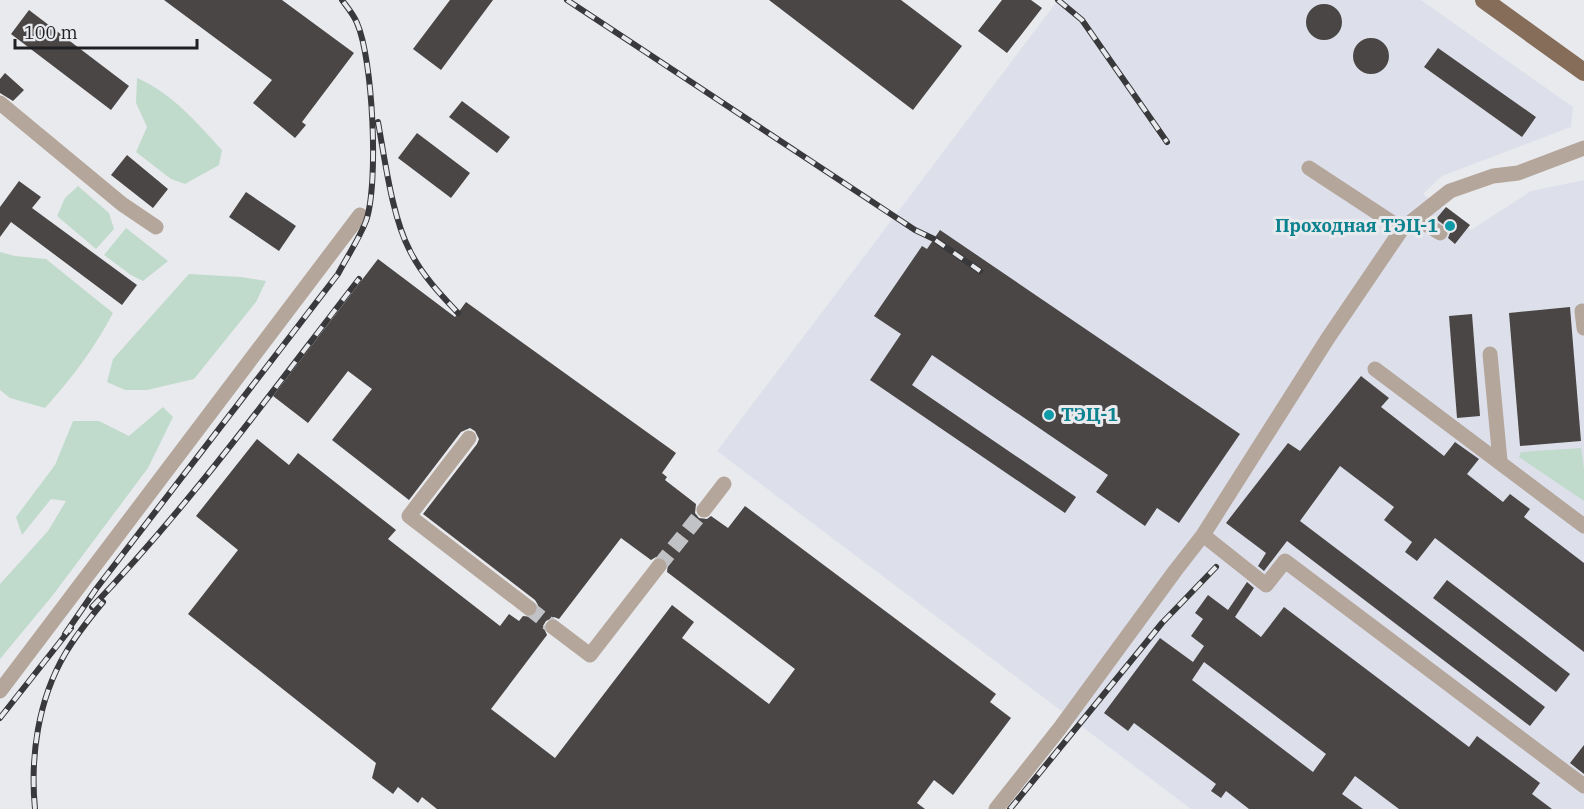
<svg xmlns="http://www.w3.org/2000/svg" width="1584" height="809" font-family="'IBM Plex Serif',serif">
  <rect width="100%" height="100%" fill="#e9eaee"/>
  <!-- built -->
  <path fill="#dde0eb" d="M 1058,0 L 1421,0 L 1573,107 L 1571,127 L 1442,176 L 1423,194 L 1443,209 L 1446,207 L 1471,230 L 1531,191 L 1584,180 L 1584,809 L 1191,809 L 717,451 Z"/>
  <!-- green -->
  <path fill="#c0dbcc" d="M 137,78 C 172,93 197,123 222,150 L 219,165 L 185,184 L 171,179 L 136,152 L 147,127 L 136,103 Z
    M 78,186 L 109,213 L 114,229 L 96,249 L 57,216 L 65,198 Z
    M 126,228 L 168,261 L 143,281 L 131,275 L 104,255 Z
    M 0,252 L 15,256 L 46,259 L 113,313 C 94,349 72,378 45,408 L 10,398 L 0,390 Z
    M 189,274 L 241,277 L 266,281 L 256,302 L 194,379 L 147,390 L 125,390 L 107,382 L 113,359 Z
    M 163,407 L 173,417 L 148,468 L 53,595 L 0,659 L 0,584 L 48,531 L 66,501 L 51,499 L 22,535 L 16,517 L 55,465 L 73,421 L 99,421 L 129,436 Z
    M 1581,448 L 1584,469 L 1584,501 L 1519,457 L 1521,452 Z"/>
  <!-- building -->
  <path fill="#4a4645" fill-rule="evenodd" d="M 164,0 L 282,0 L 354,53 L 302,122 L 306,125 L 295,138 L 253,103 L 272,80 Z
    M 450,0 L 493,0 L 441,70 L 413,49 Z
    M 769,0 L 901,0 L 962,46 L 913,110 Z
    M 1002,0 L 1031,0 L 1042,8 L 1007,53 L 978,31 Z
    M1306 22a18 18 0 1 1 36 0a18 18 0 1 1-36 0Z
    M 29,10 L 129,86 L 111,110 L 11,34 Z
    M1353 56a18 18 0 1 1 36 0a18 18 0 1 1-36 0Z
    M 1438,48 L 1536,117 L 1522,137 L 1424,67 Z
    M 5,73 L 24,90 L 13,101 L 0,93 L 0,79 Z
    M 462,101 L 510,137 L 497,153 L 449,117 Z
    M 417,133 L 470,173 L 451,198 L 398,158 Z
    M 127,155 L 168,189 L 153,208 L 111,175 Z
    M 19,181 L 41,197 L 32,208 L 137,285 L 122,305 L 11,222 L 0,237 L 0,207 Z
    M 246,192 L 296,226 L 279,251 L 229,217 Z
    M 1446,207 L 1470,225 L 1455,244 L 1448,238 L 1450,233 L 1448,228 L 1436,219 Z
    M 940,230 L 1240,434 L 1179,523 L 1157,508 L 1145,526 L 1096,492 L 1108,475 L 932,355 L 912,385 L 1076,497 L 1065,513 L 870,380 L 901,334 L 874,316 L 922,246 L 927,249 Z
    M 378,259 L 455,317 L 466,302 L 676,453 L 662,473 L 667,477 L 665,480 L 696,504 L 695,513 L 699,518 L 707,519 L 711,516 L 728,528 L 745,506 L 996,694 L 990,702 L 1011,718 L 953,795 L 934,780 L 917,803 L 925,809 L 437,809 L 422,797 L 418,803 L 398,787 L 393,794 L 372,778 L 376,763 L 188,614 L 238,550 L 196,516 L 257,439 L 289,465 L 298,453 L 396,530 L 388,539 L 500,626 L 509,614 L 519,621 L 523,616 L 532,617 L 537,613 L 538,605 L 535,600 L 423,514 L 477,444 L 479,439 L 475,431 L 470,428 L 461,432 L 409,500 L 332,440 L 372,389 L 348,371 L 308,423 L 273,396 ZM 621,538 L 651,560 L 656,557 L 664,558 L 668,563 L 667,572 L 795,669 L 769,704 L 682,638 L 694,622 L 672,605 L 555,758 L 491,709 L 547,635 L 543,626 L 546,621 L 554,617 L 559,619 Z
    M 1570,307 L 1581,441 L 1520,446 L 1509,313 Z
    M 1472,314 L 1480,416 L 1457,418 L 1449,316 Z
    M 1361,376 L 1389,398 L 1381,407 L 1444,456 L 1455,442 L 1479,459 L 1467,474 L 1503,502 L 1510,494 L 1530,509 L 1524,517 L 1584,563 L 1584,652 L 1435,538 L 1417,561 L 1405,552 L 1412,542 L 1384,520 L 1394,507 L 1340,466 L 1300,521 L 1545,707 L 1530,726 L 1287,541 L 1264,571 L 1258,566 L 1266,553 L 1226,523 L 1288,443 L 1300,451 Z
    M 1447,580 L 1570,674 L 1556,692 L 1433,598 Z
    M 1247,582 L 1254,588 L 1235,617 L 1261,637 L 1284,607 L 1469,747 L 1477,736 L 1540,783 L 1532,794 L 1552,809 L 1399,809 L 1355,776 L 1342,794 L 1363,809 L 1249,809 L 1226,791 L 1221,798 L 1211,791 L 1216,784 L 1134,723 L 1128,731 L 1104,713 L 1160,638 L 1193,662 L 1204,646 L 1191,636 L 1203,619 L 1195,613 L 1208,595 L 1228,610 ZM 1204,662 L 1326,754 L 1313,772 L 1192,680 Z
    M 1584,745 L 1584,774 L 1570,763 Z"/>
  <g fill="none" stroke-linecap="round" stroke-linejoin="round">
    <!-- minor-tunnel -->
    <path stroke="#c1c2c5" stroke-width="15" stroke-dasharray="15 8" stroke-linecap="butt" d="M 659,566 L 704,510
      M 529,608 L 553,627"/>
    <!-- minor -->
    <path stroke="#b4a69b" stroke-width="15" d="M 0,103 L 122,204 L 156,227
      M 1309,168 L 1402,229 L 1450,191 L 1493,176 L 1518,173 L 1584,148
      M 1416,218 L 1440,233
      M 1582,311 L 1584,328
      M 1490,354 L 1500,461
      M 1375,369 L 1584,526
      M 469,438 L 409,516 L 529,608
      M 704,510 L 724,484
      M 1203,535 L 1266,585 L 1285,561 L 1584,786
      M 553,627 L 590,655 L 659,566
      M 0,691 L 360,215
      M 996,809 L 1060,728 L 1175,571 L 1203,535 L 1328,338 L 1402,229"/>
    <!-- major -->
    <path stroke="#856d59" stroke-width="18" d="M 1484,0 L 1584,72"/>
    <defs>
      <path id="rail" d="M 567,0 L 915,230 L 934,239 L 980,271
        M 1058,0 L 1082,20 L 1167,142
        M 378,122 C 385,160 392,217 410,251 C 422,275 440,294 458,313
        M 92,607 C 190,505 273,390 359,279
        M 65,634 L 96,589 L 338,274 C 347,257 359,239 366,221 C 379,184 373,59 357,23 C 354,15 347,7 342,0
        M 0,718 L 71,628
        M 35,809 C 30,757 38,700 65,654 C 76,635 89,619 103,602
        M 1010,809 L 1162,623 L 1216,567"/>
    </defs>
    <!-- rail casing -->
    <use href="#rail" stroke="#39393c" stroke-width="6"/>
    <!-- rail -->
    <use href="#rail" stroke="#e9eaee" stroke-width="4" stroke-dasharray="11" stroke-linecap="butt"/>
  </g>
  <!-- markers -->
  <g fill="#0f9aa8" stroke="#e9eaee" stroke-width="2">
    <circle cx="1450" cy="226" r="6"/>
    <circle cx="1049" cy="415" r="6"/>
  </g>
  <g text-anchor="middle" stroke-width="6" stroke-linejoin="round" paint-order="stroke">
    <!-- culture labels -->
    <g font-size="18" font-weight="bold" fill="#0d838f" stroke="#e9eaee" text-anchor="end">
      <text x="1438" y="232">Проходная ТЭЦ-1</text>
      <text x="1061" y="421" text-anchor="start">ТЭЦ-1</text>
    </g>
  </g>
  <!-- scale -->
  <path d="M15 39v9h182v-9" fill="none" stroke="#202022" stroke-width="3"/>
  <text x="24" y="39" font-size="18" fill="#202022" stroke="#e9eaee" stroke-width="4.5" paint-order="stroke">100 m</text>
</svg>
